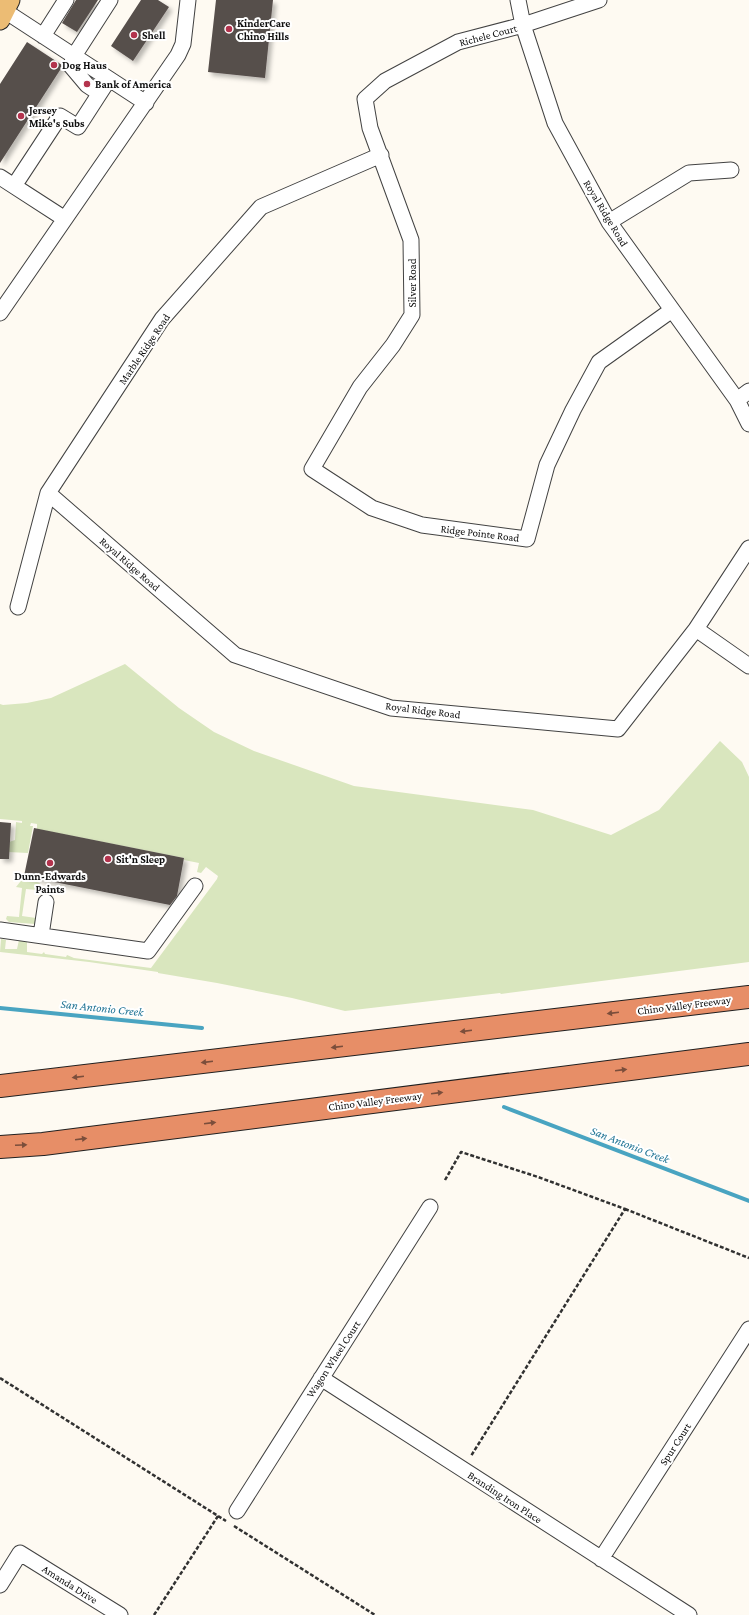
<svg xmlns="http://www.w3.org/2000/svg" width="749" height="1615" font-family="'Crimson Pro',serif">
  <defs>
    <filter id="shadow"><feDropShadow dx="3.5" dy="3.5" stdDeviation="2" flood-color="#0004"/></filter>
  </defs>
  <rect width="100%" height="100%" fill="#fefaf2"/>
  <!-- green -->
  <path fill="#d9e6be" d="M 125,664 L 179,708 L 214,732 L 254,751 L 354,786 L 533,810 L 611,835 L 659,810 L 720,741 L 742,762 L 749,777 L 749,962 L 501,994 L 500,993 L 345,1011 L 292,998 L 217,983 L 158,973 L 158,972 L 89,962 L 0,952 L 1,939 L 6,940 L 5,949 L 17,949 L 19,940 L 27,941 L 27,952 L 42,954 L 44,952 L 45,954 L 66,957 L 67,955 L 74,958 L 151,968 L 217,879 L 218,876 L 206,867 L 201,873 L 197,872 L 199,863 L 184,860 L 184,858 L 37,829 L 37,824 L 31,823 L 30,826 L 33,826 L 28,853 L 8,852 L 9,842 L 15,840 L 16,822 L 22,823 L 22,821 L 0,819 L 0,704 L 3,705 L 27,703 L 51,698 Z
    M 24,877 L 38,879 L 37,882 L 40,883 L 37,890 L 26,889 L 22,916 L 36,918 L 35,924 L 9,922 L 6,919 L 7,916 L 19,917 L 22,888 L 16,887 Z"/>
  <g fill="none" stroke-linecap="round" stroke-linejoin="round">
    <!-- stream -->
    <path stroke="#49a4c1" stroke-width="4" d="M 0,1008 L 202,1028
      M 504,1107 L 749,1201"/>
  </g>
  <!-- building -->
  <path fill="#574f4c" filter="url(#shadow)" d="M 76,0 L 98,0 L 77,32 L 62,23 Z
    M 141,0 L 158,0 L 169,7 L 133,61 L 111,46 Z
    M 216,0 L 273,0 L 265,78 L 208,72 Z
    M 27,42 L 62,65 L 62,67 L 0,163 L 0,84 Z
    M 0,822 L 11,823 L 9,859 L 0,859 Z
    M 34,828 L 184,858 L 177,896 L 170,905 L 24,876 Z"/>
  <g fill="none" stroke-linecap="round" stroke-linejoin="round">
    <defs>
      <path id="minor" d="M 518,0 L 523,25 L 555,123 L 609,222 L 737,400 L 749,424
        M 599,0 L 523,25 L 458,42 L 385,81 L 365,99 L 370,128 L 411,240 L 412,315 L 393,345 L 360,387 L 312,469 L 372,508 L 422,525 L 527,539 L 547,465 L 573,410 L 599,362 L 672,310
        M 5,11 L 146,103
        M 43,36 L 66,0
        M 99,93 L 87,85 L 71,66 L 74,56 L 110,0
        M 0,177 L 65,219
        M 14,186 L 60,116 L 78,127 L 109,79
        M 609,222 L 689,173 L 731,170
        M 0,313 L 178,55 L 183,44 L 188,0
        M 737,400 L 749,391
        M 48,493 L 235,655 L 391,708 L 618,729 L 696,629 L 749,548
        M 18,607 L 48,493 L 162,319 L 261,207 L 381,155
        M 696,629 L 749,666
        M 0,930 L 148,951 L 195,886
        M 41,935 L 46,902
        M 321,1378 L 689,1615
        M 237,1511 L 430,1207
        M 601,1559 L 749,1329
        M 0,1585 L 20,1553 L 120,1615"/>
      <path id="major" d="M 0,20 L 10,0"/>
      <path id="highway" d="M 0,1086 L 749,997
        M 0,1147 L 43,1144 L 749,1054"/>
    </defs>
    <!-- minor casing -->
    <use href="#minor" stroke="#424242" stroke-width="17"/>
    <!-- major casing -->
    <use href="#major" stroke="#202020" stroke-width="21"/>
    <!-- highway casing -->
    <use href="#highway" stroke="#202020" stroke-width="24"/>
    <!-- path -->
    <path stroke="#313131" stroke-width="2.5" stroke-dasharray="4 2" stroke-linecap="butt" d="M 445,1180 L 461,1152 L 538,1177 L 625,1209 L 471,1456
      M 625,1209 L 749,1258
      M 0,1378 L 226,1521
      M 234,1526 L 375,1615
      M 154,1615 L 218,1516"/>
    <!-- minor -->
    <use href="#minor" stroke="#fff" stroke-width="15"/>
    <!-- major -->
    <use href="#major" stroke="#ecbc74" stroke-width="19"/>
    <!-- highway -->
    <use href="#highway" stroke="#e78e67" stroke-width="22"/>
  </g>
  <!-- one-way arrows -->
  <defs><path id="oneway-solid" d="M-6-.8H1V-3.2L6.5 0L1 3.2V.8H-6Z"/></defs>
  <g fill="#7b4e3b">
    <use href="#oneway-solid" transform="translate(613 1013) rotate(173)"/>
    <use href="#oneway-solid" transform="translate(466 1031) rotate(173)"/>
    <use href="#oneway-solid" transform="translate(337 1047) rotate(173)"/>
    <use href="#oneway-solid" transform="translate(207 1062) rotate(173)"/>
    <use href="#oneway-solid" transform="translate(621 1070) rotate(-7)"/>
    <use href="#oneway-solid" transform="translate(78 1077) rotate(173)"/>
    <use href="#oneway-solid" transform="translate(437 1093) rotate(-7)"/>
    <use href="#oneway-solid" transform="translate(210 1123) rotate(-7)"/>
    <use href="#oneway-solid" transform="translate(81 1139) rotate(-7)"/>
    <use href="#oneway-solid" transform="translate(21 1145) rotate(-3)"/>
  </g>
  <!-- markers -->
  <g fill="#b3334d" stroke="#fff" stroke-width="1.5">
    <circle cx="229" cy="29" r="4"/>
    <circle cx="134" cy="35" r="4"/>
    <circle cx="54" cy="65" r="4"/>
    <circle cx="87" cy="84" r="4"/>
    <circle cx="21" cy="116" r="4"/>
    <circle cx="108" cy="859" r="4"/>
    <circle cx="50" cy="863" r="4"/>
  </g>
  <g text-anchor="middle" stroke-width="4" stroke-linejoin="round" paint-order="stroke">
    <!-- poi labels -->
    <g font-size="11" font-weight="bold" fill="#0f0f0f" stroke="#fff" text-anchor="start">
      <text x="237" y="27">KinderCare<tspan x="237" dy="13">Chino Hills</tspan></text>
      <text x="142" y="39">Shell</text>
      <text x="62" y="69">Dog Haus</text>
      <text x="95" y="88">Bank of America</text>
      <text x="29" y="114">Jersey<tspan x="29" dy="13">Mike's Subs</tspan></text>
      <text x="116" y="863">Sit'n Sleep</text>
      <text x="50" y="880" text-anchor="middle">Dunn-Edwards<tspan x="50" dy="13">Paints</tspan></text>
    </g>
    <!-- street labels -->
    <g font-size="11" fill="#0f0f0f" stroke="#fff">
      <text transform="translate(488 35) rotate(-15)" y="4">Richele Court</text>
      <text transform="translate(606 213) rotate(59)" y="4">Royal Ridge Road</text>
      <text transform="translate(412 283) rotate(-90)" y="4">Silver Road</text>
      <text transform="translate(144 349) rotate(-56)" y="4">Marble Ridge Road</text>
      <text transform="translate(480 533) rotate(7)" y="4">Ridge Pointe Road</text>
      <text transform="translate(130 564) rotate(41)" y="4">Royal Ridge Road</text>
      <text transform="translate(423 710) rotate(7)" y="4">Royal Ridge Road</text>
      <text transform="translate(684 1005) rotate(-7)" y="4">Chino Valley Freeway</text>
      <text transform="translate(375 1101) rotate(-7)" y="4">Chino Valley Freeway</text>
      <text transform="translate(333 1359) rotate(-57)" y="4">Wagon Wheel Court</text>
      <text transform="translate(675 1444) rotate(-57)" y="4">Spur Court</text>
      <text transform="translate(505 1497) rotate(33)" y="4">Branding Iron Place</text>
      <text transform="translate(70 1584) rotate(32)" y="4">Amanda Drive</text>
    </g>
    <!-- water labels -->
    <g font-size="12" font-style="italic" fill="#237696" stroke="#fff">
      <text transform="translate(102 1008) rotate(6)" y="4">San Antonio Creek</text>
      <text transform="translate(630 1145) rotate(21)" y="4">San Antonio Creek</text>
    </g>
  </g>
</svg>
